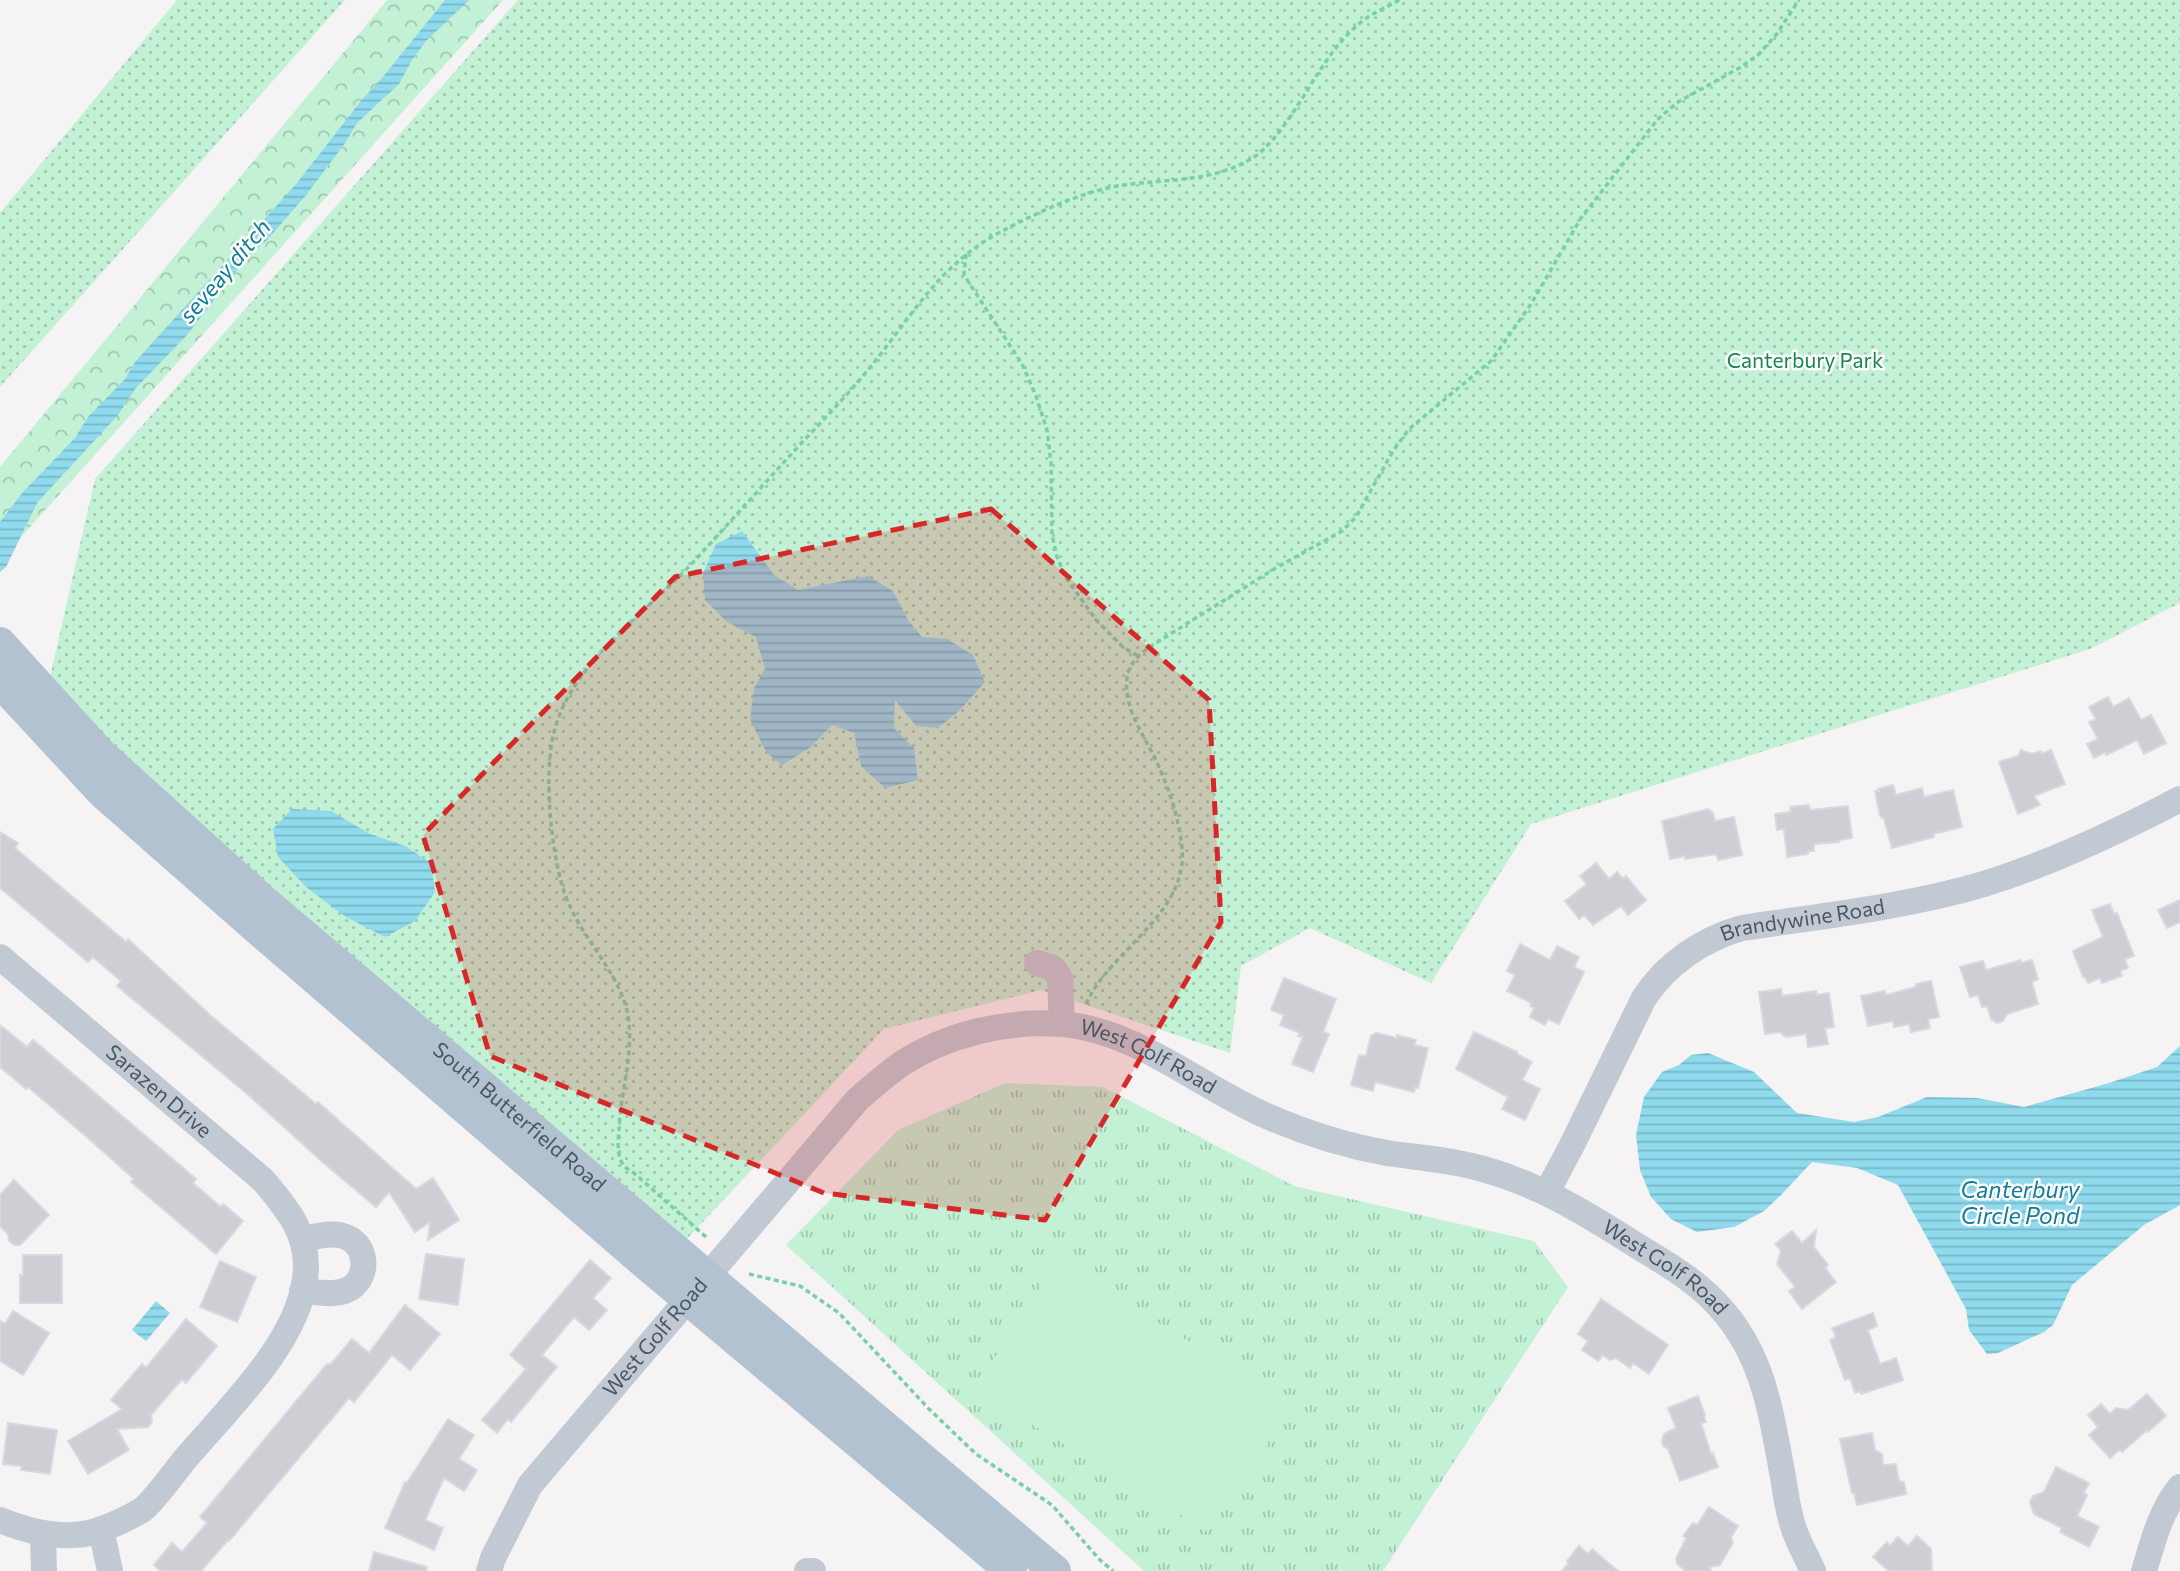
<svg xmlns="http://www.w3.org/2000/svg" width="2180" height="1571" font-family="Commissioner,sans-serif">
  <defs>
    <pattern id="grass-tufts" width="24" height="20" patternUnits="userSpaceOnUse" patternTransform="scale(1.75)"><rect width="24" height="20" fill="#c3f1d5"/><path d="M3 7l-1-3M5 7V3M7 7l1-3M15 17l-1-3M17 17v-4M19 17l1-3" fill="none" stroke="#a0c6b0"/></pattern>
    <pattern id="forest-crowns" width="20" height="18" patternUnits="userSpaceOnUse" patternTransform="scale(1.75)"><rect width="20" height="18" fill="#c3f1d5"/><path d="M2 6a3 3 0 1 1 6 0M12 15a3 3 0 1 1 6 0" fill="none" stroke="#a0c6b0"/></pattern>
    <pattern id="park-dots" width="8" height="8" patternUnits="userSpaceOnUse" patternTransform="scale(1.75)"><rect width="8" height="8" fill="#c3f1d5"/><path d="M2 2h.1M6 6h.1" fill="none" stroke="#a0c6b0" stroke-width="1.8" stroke-linecap="round"/></pattern>
    <pattern id="water-rules" width="6" height="5" patternUnits="userSpaceOnUse" patternTransform="scale(1.75)"><rect width="6" height="5" fill="#90daee"/><path d="M0 2.5h6" fill="none" stroke="#78b4c4"/></pattern>
  </defs>
  <rect width="100%" height="100%" fill="#f5f3f3"/>
  <!-- grass -->
  <path fill="url(#grass-tufts)" d="M 1005,1083 L 1103,1087 L 1294,1186 L 1534,1241 L 1568,1287 L 1383,1571 L 1144,1571 L 786,1245 L 898,1130 Z"/>
  <!-- forest -->
  <path fill="url(#forest-crowns)" d="M 387,0 L 503,0 L 13,546 L 0,534 L 0,467 Z"/>
  <!-- park -->
  <path fill="url(#park-dots)" d="M 177,0 L 345,0 L 0,387 L 0,213 Z
    M 518,0 L 2180,0 L 2180,603 L 2090,649 L 1531,824 L 1431,983 L 1310,928 L 1241,966 L 1230,1053 L 1041,990 L 884,1029 L 684,1242 L 43,708 L 95,479 Z"/>
  <!-- pitch -->
  <path fill="#c3f1d5" d="M 1057,1261 L 1293,1405 L 1208,1532 L 974,1389 Z"/>
  <!-- water -->
  <path fill="url(#water-rules)" d="M 445,0 L 469,0 L 426,41 L 412,60 L 399,84 L 357,123 L 345,143 L 307,194 L 267,240 L 247,257 L 187,335 L 135,389 L 118,415 L 37,503 L 6,567 L 0,572 L 0,522 L 23,492 L 75,438 L 88,417 L 125,379 L 135,362 L 297,183 L 360,102 L 382,78 Z
    M 742,531 L 774,575 L 798,590 L 868,576 L 893,591 L 908,620 L 922,637 L 947,639 L 973,655 L 985,682 L 959,711 L 938,728 L 916,726 L 895,700 L 894,728 L 914,748 L 918,780 L 885,788 L 861,766 L 854,733 L 832,725 L 811,747 L 782,765 L 766,752 L 750,719 L 754,688 L 765,669 L 756,637 L 727,622 L 705,600 L 703,573 L 716,544 Z
    M 292,809 L 331,811 L 370,834 L 405,846 L 431,863 L 435,892 L 415,921 L 385,937 L 346,917 L 306,887 L 278,857 L 273,829 Z
    M 2180,1046 L 2180,1205 L 2144,1225 L 2072,1285 L 2053,1325 L 2044,1332 L 1998,1353 L 1987,1354 L 1969,1330 L 1966,1309 L 1898,1185 L 1857,1168 L 1812,1162 L 1781,1195 L 1764,1211 L 1734,1227 L 1697,1232 L 1671,1219 L 1651,1197 L 1640,1170 L 1636,1135 L 1644,1097 L 1662,1072 L 1679,1065 L 1691,1055 L 1708,1053 L 1754,1072 L 1797,1113 L 1854,1122 L 1878,1117 L 1927,1097 L 1977,1098 L 2024,1107 L 2109,1083 L 2157,1067 Z
    M 156,1301 L 170,1313 L 146,1341 L 132,1330 Z"/>
  <!-- building -->
  <path fill="#cdcfd5" stroke="#d7d9de" stroke-width="2" d="M 2108,697 L 2113,707 L 2129,698 L 2141,720 L 2151,715 L 2166,743 L 2144,754 L 2137,740 L 2106,755 L 2105,752 L 2094,758 L 2087,744 L 2098,739 L 2089,722 L 2096,719 L 2089,707 Z
    M 2021,750 L 2032,754 L 2040,751 L 2042,754 L 2051,750 L 2065,784 L 2034,796 L 2040,805 L 2018,814 L 1999,762 L 2018,756 Z
    M 1893,785 L 1896,795 L 1922,788 L 1924,797 L 1953,790 L 1962,827 L 1933,834 L 1934,837 L 1892,848 L 1884,819 L 1880,816 L 1875,791 L 1879,791 L 1878,789 Z
    M 1809,805 L 1810,810 L 1848,806 L 1852,838 L 1839,840 L 1839,842 L 1814,844 L 1814,851 L 1808,851 L 1808,854 L 1787,857 L 1784,829 L 1777,830 L 1775,814 L 1791,812 L 1790,807 Z
    M 1708,809 L 1713,813 L 1715,821 L 1734,817 L 1742,855 L 1718,860 L 1716,854 L 1685,859 L 1685,856 L 1670,859 L 1662,821 Z
    M 0,832 L 18,843 L 15,848 L 126,942 L 128,939 L 210,1015 L 316,1104 L 318,1102 L 416,1189 L 433,1178 L 459,1220 L 428,1240 L 430,1222 L 415,1232 L 389,1192 L 376,1207 L 326,1165 L 245,1092 L 117,986 L 121,981 L 93,957 L 88,962 L 0,888 Z
    M 1596,863 L 1609,879 L 1617,872 L 1623,879 L 1626,876 L 1646,900 L 1628,915 L 1621,906 L 1593,925 L 1584,915 L 1579,919 L 1565,901 L 1587,884 L 1580,876 Z
    M 2180,900 L 2180,922 L 2167,928 L 2158,910 Z
    M 2110,904 L 2114,914 L 2117,913 L 2134,956 L 2125,959 L 2128,968 L 2120,971 L 2122,976 L 2102,983 L 2100,978 L 2088,983 L 2085,977 L 2083,977 L 2073,951 L 2103,937 L 2092,910 Z
    M 1520,944 L 1550,960 L 1557,946 L 1579,957 L 1574,967 L 1584,972 L 1559,1024 L 1548,1019 L 1545,1025 L 1530,1017 L 1534,1008 L 1530,1006 L 1531,1003 L 1507,991 L 1515,975 L 1507,971 Z
    M 2021,960 L 2021,963 L 2032,960 L 2038,979 L 2032,982 L 2038,1004 L 2007,1014 L 2003,1021 L 1997,1023 L 1991,1019 L 1987,1006 L 1982,1007 L 1978,995 L 1970,997 L 1960,967 L 1983,961 L 1986,970 Z
    M 1284,978 L 1336,999 L 1323,1032 L 1329,1034 L 1313,1072 L 1292,1064 L 1303,1037 L 1298,1036 L 1300,1033 L 1280,1025 L 1284,1015 L 1271,1010 Z
    M 1931,981 L 1939,1017 L 1928,1019 L 1930,1028 L 1911,1032 L 1909,1024 L 1894,1027 L 1893,1021 L 1868,1026 L 1861,996 L 1885,991 L 1886,995 L 1916,987 L 1916,984 Z
    M 1781,989 L 1782,996 L 1816,991 L 1817,995 L 1829,993 L 1834,1027 L 1825,1028 L 1828,1044 L 1808,1047 L 1806,1034 L 1786,1037 L 1779,1032 L 1765,1034 L 1759,992 Z
    M 0,1025 L 27,1047 L 33,1040 L 196,1179 L 193,1183 L 221,1207 L 223,1204 L 243,1221 L 216,1254 L 131,1182 L 134,1179 L 87,1137 L 28,1087 L 26,1089 L 0,1067 Z
    M 1474,1032 L 1517,1052 L 1517,1054 L 1532,1062 L 1522,1080 L 1540,1089 L 1525,1120 L 1502,1109 L 1508,1097 L 1456,1069 Z
    M 1376,1033 L 1397,1038 L 1397,1035 L 1416,1040 L 1414,1045 L 1428,1048 L 1418,1088 L 1415,1087 L 1414,1092 L 1375,1082 L 1373,1091 L 1351,1085 L 1359,1055 L 1366,1056 L 1371,1036 Z
    M 14,1180 L 49,1215 L 20,1245 L 14,1245 L 9,1241 L 8,1234 L 0,1226 L 0,1195 Z
    M 1816,1230 L 1814,1247 L 1828,1265 L 1825,1268 L 1836,1282 L 1802,1309 L 1789,1291 L 1795,1287 L 1777,1264 L 1781,1251 L 1775,1244 L 1792,1231 L 1802,1243 Z
    M 426,1254 L 464,1259 L 458,1305 L 419,1299 Z
    M 23,1255 L 62,1255 L 62,1303 L 20,1303 L 20,1275 L 23,1275 Z
    M 590,1260 L 611,1278 L 593,1298 L 607,1310 L 589,1330 L 574,1317 L 542,1355 L 557,1367 L 511,1422 L 508,1419 L 497,1433 L 482,1420 L 526,1369 L 510,1355 Z
    M 220,1261 L 256,1277 L 237,1322 L 200,1307 Z
    M 1601,1299 L 1668,1345 L 1649,1374 L 1633,1363 L 1630,1368 L 1616,1358 L 1610,1360 L 1603,1355 L 1598,1361 L 1582,1350 L 1588,1341 L 1578,1334 Z
    M 405,1305 L 440,1334 L 410,1370 L 392,1355 L 354,1402 L 349,1398 L 229,1541 L 228,1540 L 201,1571 L 161,1571 L 154,1565 L 172,1543 L 182,1552 L 207,1523 L 200,1517 L 327,1364 L 331,1364 L 352,1339 L 369,1353 Z
    M 13,1311 L 49,1333 L 23,1375 L 0,1361 L 0,1321 L 5,1324 Z
    M 1873,1313 L 1877,1326 L 1868,1330 L 1880,1364 L 1896,1358 L 1903,1380 L 1861,1394 L 1860,1391 L 1855,1393 L 1850,1378 L 1845,1380 L 1830,1340 L 1836,1337 L 1832,1328 Z
    M 186,1319 L 217,1346 L 186,1383 L 182,1379 L 151,1415 L 152,1422 L 148,1427 L 117,1429 L 129,1450 L 88,1474 L 68,1441 L 122,1409 L 111,1400 L 142,1364 L 146,1368 Z
    M 2147,1394 L 2166,1416 L 2148,1432 L 2147,1430 L 2122,1452 L 2120,1449 L 2110,1458 L 2089,1435 L 2098,1427 L 2088,1415 L 2101,1404 L 2110,1414 L 2116,1408 L 2128,1410 Z
    M 1698,1396 L 1705,1415 L 1704,1416 L 1706,1422 L 1701,1423 L 1711,1454 L 1713,1453 L 1718,1467 L 1680,1481 L 1668,1449 L 1663,1446 L 1662,1440 L 1664,1434 L 1676,1428 L 1668,1408 Z
    M 448,1419 L 474,1435 L 459,1459 L 477,1470 L 464,1491 L 444,1478 L 425,1520 L 443,1528 L 434,1550 L 385,1528 L 405,1482 L 407,1483 Z
    M 8,1423 L 57,1430 L 50,1474 L 21,1470 L 22,1466 L 3,1464 Z
    M 1872,1433 L 1875,1450 L 1882,1454 L 1883,1465 L 1896,1464 L 1899,1481 L 1904,1482 L 1906,1494 L 1857,1505 L 1854,1493 L 1852,1493 L 1840,1439 Z
    M 2056,1467 L 2089,1483 L 2084,1493 L 2087,1495 L 2077,1516 L 2099,1527 L 2089,1547 L 2060,1532 L 2062,1528 L 2034,1514 L 2030,1502 L 2033,1496 L 2044,1492 Z
    M 1709,1507 L 1738,1526 L 1731,1537 L 1733,1543 L 1720,1565 L 1710,1567 L 1711,1571 L 1686,1571 L 1677,1564 L 1676,1559 L 1686,1538 L 1683,1536 L 1693,1523 L 1697,1525 Z
    M 1917,1536 L 1931,1549 L 1932,1571 L 1889,1571 L 1873,1557 L 1887,1542 L 1890,1546 L 1898,1537 L 1908,1546 Z
    M 1579,1546 L 1588,1554 L 1592,1549 L 1618,1571 L 1562,1571 L 1569,1563 L 1567,1561 Z
    M 374,1552 L 427,1567 L 426,1571 L 369,1571 Z"/>
  <g fill="none" stroke-linecap="round" stroke-linejoin="round">
    <!-- path -->
    <path stroke="#7ad0a6" stroke-width="3.5" stroke-dasharray="5 3.5" stroke-linecap="butt" d="M 966,254 L 964,275 L 1022,364 L 1036,396 L 1047,430 L 1051,463 L 1052,535 L 1057,557 L 1066,578 L 1097,621 L 1123,647 L 1138,656
      M 1086,1004 C 1109,951 1188,914 1182,849 C 1180,822 1170,792 1159,767 C 1147,739 1123,710 1127,678 C 1128,665 1139,655 1148,648 L 1274,569 L 1342,531 L 1356,517 L 1393,451 L 1409,429 L 1491,361 L 1531,304 L 1581,218 L 1657,120 L 1678,102 L 1741,67 L 1759,54 L 1776,35 L 1799,0
      M 706,1237 L 634,1173 C 628,1169 626,1169 622,1163 C 617,1153 618,1141 619,1131 C 620,1087 641,1036 621,993 C 607,961 582,935 568,902 C 551,862 543,774 554,732 C 559,712 570,691 583,674 C 615,630 661,598 697,558 C 730,522 763,485 796,449 C 820,423 845,398 867,371 C 912,317 938,265 1002,231 C 1039,212 1082,191 1124,185 C 1167,179 1212,182 1251,159 C 1282,141 1311,79 1335,49 C 1343,39 1353,28 1364,20 C 1374,12 1388,7 1399,0
      M 749,1274 L 800,1286 L 839,1313 L 929,1409 L 976,1454 L 1052,1505 L 1099,1559 L 1113,1571"/>
    <!-- minor -->
    <g stroke="#c1cad2" stroke-width="26">
      <path id="s1" d="M 0,957 L 263,1180 C 288,1210 311,1236 305,1279 C 297,1343 228,1409 186,1458 C 175,1471 154,1501 142,1510 C 131,1517 115,1524 103,1529 C 69,1542 32,1533 0,1520"/>
      <path d="M 1037,963 L 1053,968 L 1060,978 L 1062,1024"/>
      <path id="s2" d="M 1547,1192 L 1571,1147 L 1644,998 C 1667,963 1703,939 1742,928 C 1822,916 1906,907 1984,884 C 2052,863 2117,832 2180,799"/>
      <path d="M 302,1291 C 316,1292 334,1296 347,1290 C 369,1280 369,1246 346,1237 C 333,1231 316,1237 303,1239"/>
      <path d="M 101,1529 L 110,1571"/>
      <path d="M 43,1535 L 44,1571"/>
      <path id="s3" d="M 489,1571 L 493,1558 L 530,1485 L 858,1099 C 872,1087 886,1075 901,1064 C 947,1034 1007,1020 1061,1024 C 1138,1030 1200,1088 1269,1117 C 1306,1133 1347,1146 1387,1153 C 1414,1157 1441,1159 1467,1165 C 1531,1179 1584,1212 1639,1247 C 1663,1262 1690,1277 1710,1297 C 1763,1348 1770,1408 1783,1477 C 1786,1495 1788,1514 1795,1532 C 1800,1545 1807,1558 1813,1571"/>
      <path d="M 807,1571 L 813,1571"/>
      <path d="M 2144,1571 C 2153,1542 2160,1511 2180,1487"/>
    </g>
    <!-- major -->
    <g stroke="#b3c2d1" stroke-width="32">
      <path id="s4" d="M 0,643 L 101,754 L 266,903 L 1055,1571"/>
      <path d="M 0,682 L 103,793 L 253,925 L 647,1265 L 1011,1571"/>
    </g>
  </g>
  <!-- marked area -->
  <path fill="#d62828" fill-opacity="0.2" stroke="#d62828" stroke-width="5" stroke-dasharray="14 9" stroke-linejoin="round" d="M 991,509 L 1209,700 L 1221,922 L 1045,1220 L 824,1193 L 490,1056 L 423,835 L 675,577 Z"/>
  <g text-anchor="middle" stroke-width="5" stroke-linejoin="round" paint-order="stroke">
    <!-- park labels -->
    <g font-size="21" fill="#17864f" stroke="#fff">
      <text x="1805" y="368">Canterbury Park</text>
    </g>
    <!-- street labels -->
    <g font-size="21" fill="#4a5661" stroke="#fff">
      <text dy="7" stroke="none"><textPath href="#s2" startOffset="401">Brandywine Road</textPath></text>
      <text dy="7" stroke="none"><textPath href="#s3" startOffset="919">West Golf Road</textPath></text>
      <text dy="7" stroke="none"><textPath href="#s1" startOffset="208">Sarazen Drive</textPath></text>
      <text dy="7" stroke="none"><textPath href="#s4" startOffset="704">South Butterfield Road</textPath></text>
      <text dy="7" stroke="none"><textPath href="#s3" startOffset="1484">West Golf Road</textPath></text>
      <text dy="7" stroke="none"><textPath href="#s3" startOffset="289">West Golf Road</textPath></text>
    </g>
    <!-- water labels -->
    <g font-size="23" font-style="italic" fill="#0c7c9b" stroke="#fff">
      <text transform="translate(225 271) rotate(-50)" y="8">seveay ditch</text>
      <text x="2020" y="1198">Canterbury<tspan x="2020" dy="26">Circle Pond</tspan></text>
    </g>
  </g>
</svg>
